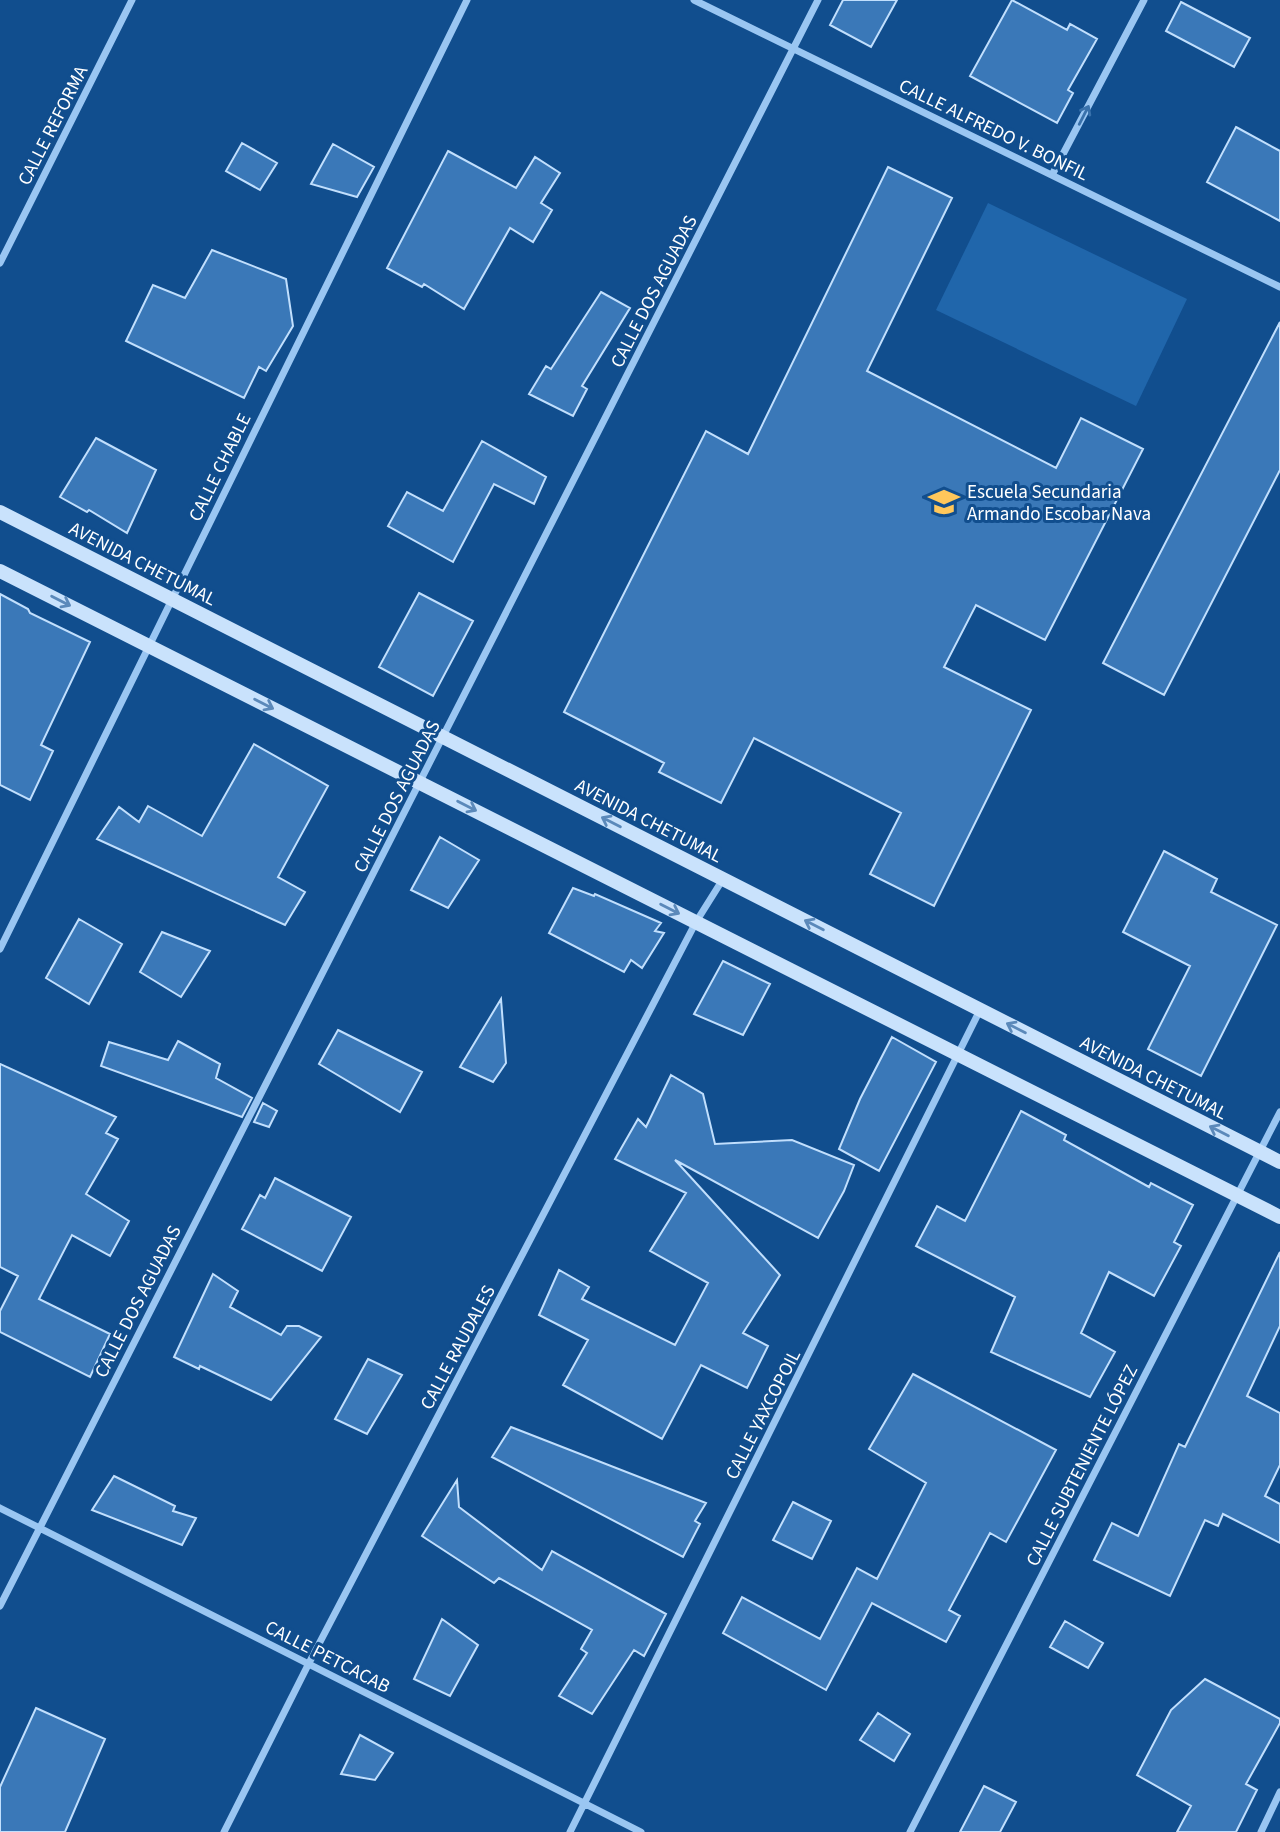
<svg xmlns="http://www.w3.org/2000/svg" width="1280" height="1832" font-family="'Source Sans 3',sans-serif">
  <rect width="100%" height="100%" fill="#114e8e"/>
  <!-- green -->
  <path fill="#2066ab" d="M 988,203 L 1187,299 L 1136,406 L 936,310 Z"/>
  <!-- building -->
  <path fill="#3a78b8" stroke="#c1dffd" stroke-width="2" d="M 843,0 L 897,0 L 871,47 L 830,25 Z
    M 1012,0 L 1067,30 L 1070,24 L 1097,39 L 1068,90 L 1073,93 L 1057,123 L 970,76 Z
    M 1181,2 L 1250,38 L 1234,67 L 1166,31 Z
    M 1236,127 L 1280,151 L 1280,221 L 1207,182 Z
    M 242,143 L 277,163 L 260,190 L 226,171 Z
    M 333,144 L 374,167 L 357,197 L 311,184 Z
    M 448,151 L 516,188 L 535,157 L 560,173 L 541,203 L 552,210 L 533,242 L 510,228 L 464,309 L 424,284 L 422,287 L 387,268 Z
    M 888,167 L 952,198 L 867,371 L 1056,468 L 1081,418 L 1143,449 L 1045,640 L 976,605 L 944,667 L 1031,710 L 934,906 L 870,874 L 901,813 L 754,738 L 721,803 L 659,772 L 664,763 L 564,712 L 706,431 L 748,454 Z
    M 212,250 L 286,279 L 293,326 L 266,371 L 259,367 L 244,398 L 126,341 L 153,285 L 185,298 Z
    M 601,292 L 630,308 L 582,386 L 587,389 L 573,416 L 529,394 L 546,366 L 551,369 Z
    M 1280,322 L 1280,470 L 1164,695 L 1103,663 Z
    M 96,438 L 156,470 L 127,533 L 89,510 L 87,512 L 60,497 Z
    M 482,441 L 546,477 L 534,504 L 494,484 L 453,562 L 388,526 L 407,492 L 443,511 Z
    M 419,593 L 473,621 L 433,696 L 379,667 Z
    M 0,594 L 28,609 L 30,613 L 90,642 L 41,745 L 53,751 L 30,800 L 0,785 Z
    M 254,744 L 328,786 L 278,877 L 305,892 L 285,925 L 97,839 L 119,807 L 139,822 L 148,806 L 202,836 Z
    M 440,837 L 479,860 L 448,908 L 411,890 Z
    M 1164,851 L 1217,879 L 1211,892 L 1277,925 L 1201,1076 L 1148,1049 L 1190,966 L 1123,932 Z
    M 573,888 L 594,896 L 595,894 L 661,923 L 655,931 L 664,933 L 642,968 L 631,960 L 624,972 L 549,933 Z
    M 79,919 L 122,944 L 89,1004 L 46,978 Z
    M 162,932 L 210,951 L 181,997 L 140,972 Z
    M 723,961 L 770,984 L 743,1035 L 694,1014 Z
    M 501,999 L 506,1063 L 493,1082 L 460,1067 Z
    M 338,1030 L 422,1072 L 400,1112 L 319,1064 Z
    M 892,1037 L 936,1062 L 879,1171 L 839,1149 L 860,1099 Z
    M 178,1041 L 220,1064 L 216,1078 L 252,1098 L 242,1117 L 101,1066 L 109,1042 L 168,1060 Z
    M 0,1064 L 116,1117 L 106,1133 L 118,1139 L 86,1194 L 129,1221 L 110,1256 L 72,1235 L 39,1299 L 110,1334 L 90,1377 L 0,1332 L 0,1311 L 18,1276 L 0,1267 Z
    M 671,1075 L 703,1094 L 715,1144 L 792,1140 L 854,1165 L 844,1191 L 818,1238 L 675,1160 L 780,1275 L 743,1333 L 768,1346 L 747,1388 L 701,1365 L 662,1439 L 563,1385 L 588,1340 L 539,1315 L 559,1270 L 589,1287 L 582,1299 L 675,1345 L 708,1283 L 650,1251 L 686,1193 L 615,1159 L 638,1119 L 646,1127 Z
    M 263,1103 L 277,1111 L 269,1127 L 254,1122 Z
    M 1021,1111 L 1066,1135 L 1064,1140 L 1149,1187 L 1151,1183 L 1193,1205 L 1174,1242 L 1181,1246 L 1154,1296 L 1109,1272 L 1081,1333 L 1115,1352 L 1090,1397 L 991,1352 L 1015,1297 L 916,1246 L 937,1206 L 965,1221 Z
    M 275,1178 L 351,1217 L 322,1271 L 242,1229 L 260,1195 L 265,1198 Z
    M 1280,1252 L 1280,1326 L 1247,1396 L 1280,1413 L 1280,1465 L 1265,1496 L 1280,1504 L 1280,1543 L 1223,1514 L 1218,1526 L 1205,1520 L 1170,1596 L 1094,1560 L 1112,1523 L 1138,1536 L 1179,1444 L 1185,1447 Z
    M 213,1274 L 238,1291 L 230,1307 L 281,1335 L 287,1326 L 299,1326 L 321,1337 L 271,1400 L 200,1366 L 199,1369 L 174,1357 Z
    M 368,1359 L 402,1375 L 367,1434 L 335,1419 Z
    M 913,1374 L 1056,1450 L 1006,1542 L 990,1533 L 949,1610 L 960,1616 L 946,1642 L 872,1603 L 826,1690 L 723,1633 L 742,1597 L 820,1639 L 857,1568 L 877,1579 L 926,1483 L 869,1449 Z
    M 511,1427 L 706,1503 L 695,1521 L 700,1524 L 683,1557 L 492,1457 Z
    M 114,1476 L 175,1506 L 173,1511 L 196,1518 L 182,1545 L 92,1510 Z
    M 457,1480 L 459,1507 L 542,1570 L 552,1551 L 666,1614 L 644,1656 L 634,1650 L 592,1714 L 559,1696 L 587,1653 L 581,1649 L 592,1630 L 499,1578 L 494,1583 L 422,1536 Z
    M 793,1502 L 831,1521 L 812,1559 L 773,1540 Z
    M 442,1619 L 478,1645 L 450,1696 L 414,1679 Z
    M 1065,1621 L 1103,1643 L 1088,1668 L 1050,1647 Z
    M 1205,1679 L 1280,1719 L 1280,1723 L 1246,1784 L 1257,1790 L 1236,1832 L 1177,1832 L 1191,1806 L 1137,1775 L 1171,1710 Z
    M 36,1708 L 105,1739 L 65,1832 L 0,1832 L 0,1787 Z
    M 878,1713 L 910,1734 L 894,1761 L 860,1740 Z
    M 360,1735 L 393,1753 L 375,1780 L 341,1774 Z
    M 984,1786 L 1016,1802 L 1000,1832 L 960,1832 Z"/>
  <g fill="none" stroke-linecap="round" stroke-linejoin="round">
    <!-- street -->
    <path stroke="#9ac6f2" stroke-width="7" d="M 694,0 L 1280,287
      M 1052,175 L 1144,0
      M 0,263 L 132,0
      M 0,949 L 467,0
      M 0,1508 L 641,1832
      M 0,1606 L 818,0
      M 224,1832 L 309,1663 L 696,922 L 723,879
      M 570,1832 L 980,1010
      M 910,1832 L 1280,1112
      M 1261,1832 L 1280,1792"/>
    <!-- secondary -->
    <path stroke="#c9e2fc" stroke-width="14" d="M 0,512 L 1280,1162
      M 0,571 L 1280,1217"/>
  </g>
  <!-- one-way arrows -->
  <defs><path id="oneway-shaft" d="M-6 0H5M1.5-3L5.5 0L1.5 3" fill="none" stroke-width="1.6" stroke-linecap="round" stroke-linejoin="round" transform="scale(1.75)"/></defs>
  <use stroke="#3a72ac" href="#oneway-shaft" transform="translate(1084 115) rotate(-63)"/>
  <g stroke="#5b89ba">
    <use href="#oneway-shaft" transform="translate(61 601) rotate(27)"/>
    <use href="#oneway-shaft" transform="translate(264 704) rotate(27)"/>
    <use href="#oneway-shaft" transform="translate(467 806) rotate(27)"/>
    <use href="#oneway-shaft" transform="translate(611 822) rotate(-153)"/>
    <use href="#oneway-shaft" transform="translate(670 909) rotate(27)"/>
    <use href="#oneway-shaft" transform="translate(814 925) rotate(-153)"/>
    <use href="#oneway-shaft" transform="translate(1016 1028) rotate(-153)"/>
    <use href="#oneway-shaft" transform="translate(1219 1131) rotate(-153)"/>
  </g>
  <!-- icons -->
  <defs>
    <symbol id="school-bare" viewBox="-9 -9 18 18"><path d="M0-5L7-2L0 1L-7-2ZM-4 1L0 2.5L4 1V4Q0 6-4 4Z" fill="#ffc75b" stroke="#114e8e" stroke-width="2.5" paint-order="stroke"/></symbol>
  </defs>
  <g fill-rule="evenodd">
    <use href="#school-bare" x="922" y="480" width="44" height="44"/>
  </g>
  <g text-anchor="middle" stroke-width="6" stroke-linejoin="round" paint-order="stroke">
    <!-- street labels -->
    <g font-size="19" fill="#fff" stroke="#114e8e">
      <text transform="translate(52 125) rotate(-63)" y="7">CALLE REFORMA</text>
      <text transform="translate(994 129) rotate(26)" y="7">CALLE ALFREDO V. BONFIL</text>
      <text transform="translate(653 291) rotate(-63)" y="7">CALLE DOS AGUADAS</text>
      <text transform="translate(219 467) rotate(-64)" y="7">CALLE CHABLE</text>
      <text transform="translate(143 563) rotate(27)" y="7">AVENIDA CHETUMAL</text>
      <text transform="translate(396 796) rotate(-63)" y="7">CALLE DOS AGUADAS</text>
      <text transform="translate(649 820) rotate(27)" y="7">AVENIDA CHETUMAL</text>
      <text transform="translate(1154 1077) rotate(27)" y="7">AVENIDA CHETUMAL</text>
      <text transform="translate(137 1301) rotate(-63)" y="7">CALLE DOS AGUADAS</text>
      <text transform="translate(457 1347) rotate(-62)" y="7">CALLE RAUDALES</text>
      <text transform="translate(762 1414) rotate(-63)" y="7">CALLE YAXCOPOIL</text>
      <text transform="translate(1081 1465) rotate(-63)" y="7">CALLE SUBTENIENTE LÓPEZ</text>
      <text transform="translate(328 1656) rotate(27)" y="7">CALLE PETCACAB</text>
    </g>
    <!-- poi labels -->
    <g font-size="19" fill="#fff" stroke="#114e8e" text-anchor="start">
      <text x="967" y="498">Escuela Secundaria<tspan x="967" dy="22">Armando Escobar Nava</tspan></text>
    </g>
  </g>
</svg>
